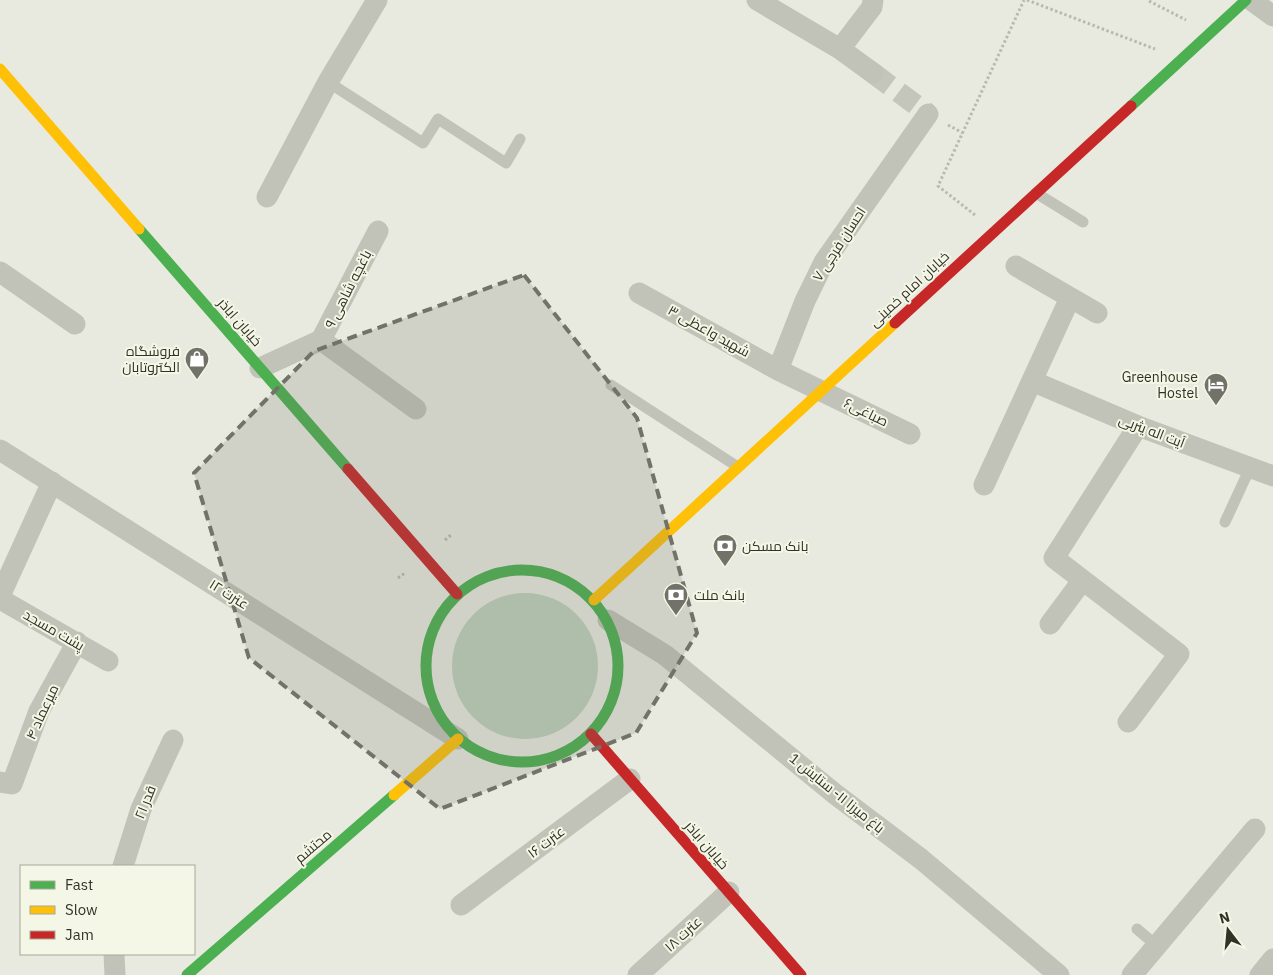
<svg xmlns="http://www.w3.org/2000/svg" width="1273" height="975" font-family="'IBM Plex Sans',Cairo,sans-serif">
  <rect width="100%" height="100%" fill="#e8eae0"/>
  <!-- grass -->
  <path fill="#bfd1bb" d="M452 666a73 73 0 1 1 146 0a73 73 0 1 1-146 0Z"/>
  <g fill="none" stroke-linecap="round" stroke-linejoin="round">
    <!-- street-tunnel -->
    <path stroke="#c4c5bb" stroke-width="21" stroke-dasharray="21 11" stroke-linecap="butt" d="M 873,73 L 928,114"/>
    <!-- path -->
    <path stroke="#b8baaf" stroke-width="3" stroke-dasharray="2.5 2.5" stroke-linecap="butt" d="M 1027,0 L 1155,49
      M 1149,1 L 1186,20
      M 948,125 L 963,133
      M 975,215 L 938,186 L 1024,0
      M 445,540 L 452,534
      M 398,578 L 405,573"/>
    <!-- lane -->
    <path stroke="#c2c3b8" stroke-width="11" d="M 328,82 L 423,143 L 438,119 L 506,163 L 520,139
      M 1036,193 L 1083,222
      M 611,385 L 738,467
      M 1225,522 L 1250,468
      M 1137,929 L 1157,946"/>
    <!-- street -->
    <path stroke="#c2c3b8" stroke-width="21" d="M 757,0 L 840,49 L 873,73
      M 1251,0 L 1273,16
      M 840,49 L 872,7 L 873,0
      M 267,197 L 328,82 L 377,0
      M 1016,266 L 1097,313
      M 0,272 L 75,324
      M 639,293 L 778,370 L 910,434
      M 321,340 L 416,409
      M 260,368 L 321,340 L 378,231
      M 778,370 L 805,301 L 824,262 L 928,114
      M 1032,381 L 1138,426 L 1273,476
      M 0,450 L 458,739
      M 984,485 L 1070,298
      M 0,596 L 52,482
      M 0,599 L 108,661
      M 608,620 L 665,655 L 835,794 L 921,859 L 1059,975
      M 1050,624 L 1082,581
      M 1128,722 L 1179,654 L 1054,558 L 1138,426
      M 0,782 L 12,784 L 39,711 L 77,642
      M 123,866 L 141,809 L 173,740
      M 461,905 L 630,779
      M 114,954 L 115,975
      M 638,975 L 729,892
      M 1132,975 L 1255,829
      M 1260,975 L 1273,959"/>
    <!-- fast -->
    <path stroke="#4caf50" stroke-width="11" d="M 1131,106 L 1246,0
      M 139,229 L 348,469
      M426 666a96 96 0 1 1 192 0a96 96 0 1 1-192 0Z
      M 187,975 L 394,795"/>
    <!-- slow -->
    <path stroke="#ffc107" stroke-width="11" d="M 0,69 L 139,229
      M 594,600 L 895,323
      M 394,795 L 458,739"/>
    <!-- jam -->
    <path stroke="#c62828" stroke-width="11" d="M 895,323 L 1131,106
      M 348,469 L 457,594
      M 591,734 L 801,975"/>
  </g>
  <!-- marked area -->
  <path fill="#727268" fill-opacity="0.2" stroke="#727268" stroke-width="4" stroke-dasharray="10 6" stroke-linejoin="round" d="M 524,275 L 637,418 L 697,633 L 636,733 L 440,809 L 249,658 L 194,473 L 314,351 Z"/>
  <!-- icons -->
  <defs>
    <symbol id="shop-pin" viewBox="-11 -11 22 30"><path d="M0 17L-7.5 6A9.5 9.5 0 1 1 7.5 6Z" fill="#727268" stroke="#f4f7e6"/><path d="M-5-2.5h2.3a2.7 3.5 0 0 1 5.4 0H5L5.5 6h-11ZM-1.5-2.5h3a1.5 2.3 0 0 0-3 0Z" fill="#fff"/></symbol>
    <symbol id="hotel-pin" viewBox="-11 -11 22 30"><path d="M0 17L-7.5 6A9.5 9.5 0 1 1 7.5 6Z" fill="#727268" stroke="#f4f7e6"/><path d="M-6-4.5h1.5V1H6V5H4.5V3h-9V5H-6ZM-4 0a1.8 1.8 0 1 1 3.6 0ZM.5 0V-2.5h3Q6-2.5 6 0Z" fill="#fff"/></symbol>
    <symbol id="bank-pin" viewBox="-11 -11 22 30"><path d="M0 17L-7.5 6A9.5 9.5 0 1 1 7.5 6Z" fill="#727268" stroke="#f4f7e6"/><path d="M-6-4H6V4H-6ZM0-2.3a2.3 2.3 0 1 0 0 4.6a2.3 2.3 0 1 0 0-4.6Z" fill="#fff"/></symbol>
  </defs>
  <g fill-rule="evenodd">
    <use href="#shop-pin" x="183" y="345" width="28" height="38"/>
    <use href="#hotel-pin" x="1202" y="371" width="28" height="38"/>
    <use href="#bank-pin" x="711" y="532" width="28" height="38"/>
    <use href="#bank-pin" x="662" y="581" width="28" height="38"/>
  </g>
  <g text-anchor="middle" stroke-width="4" stroke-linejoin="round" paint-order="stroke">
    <!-- street labels -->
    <g font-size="14" fill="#333227" stroke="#f4f7e6">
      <text transform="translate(839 244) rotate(-57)" y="5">احسان فرجی ۷</text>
      <text transform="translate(348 289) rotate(-63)" y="5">باغچه شاهی ۹</text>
      <text transform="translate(909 289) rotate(-43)" y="5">خیابان امام خمینی</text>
      <text transform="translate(240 322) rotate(49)" y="5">خیابان اباذر</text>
      <text transform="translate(709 331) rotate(29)" y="5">شهید واعظی ۳</text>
      <text transform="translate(866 412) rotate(26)" y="5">صباغی۶</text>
      <text transform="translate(1152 431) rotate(21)" y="5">آیت اله یثربی</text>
      <text transform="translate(229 594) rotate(32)" y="5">عترت ۱۲</text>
      <text transform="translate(54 630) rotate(30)" y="5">پشت مسجد</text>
      <text transform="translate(42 712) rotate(-65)" y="5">میرعماد ۴</text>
      <text transform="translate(837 793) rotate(39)" y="5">باغ میرزا ۱۱- ستایش 1</text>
      <text transform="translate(145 802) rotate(-68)" y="5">قدر ۲۱</text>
      <text transform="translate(546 842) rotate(-37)" y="5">عترت ۱۶</text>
      <text transform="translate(707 845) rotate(49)" y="5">خیابان اباذر</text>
      <text transform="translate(313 846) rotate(-41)" y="5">محتشم</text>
      <text transform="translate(683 934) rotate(-42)" y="5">عترت ۱۸</text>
    </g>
    <!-- poi labels -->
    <g font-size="14" fill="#333227" stroke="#f4f7e6" text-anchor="end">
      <text x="180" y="356">فروشگاه<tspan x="180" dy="16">الکتروتابان</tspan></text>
      <text x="1198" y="382">Greenhouse<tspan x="1198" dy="16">Hostel</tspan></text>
      <text x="742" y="551" text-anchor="start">بانک مسکن</text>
      <text x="694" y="600" text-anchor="start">بانک ملت</text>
    </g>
  </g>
  <!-- legend -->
  <rect x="20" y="865" width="175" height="90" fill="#f4f7e6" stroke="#a7a89a"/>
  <rect x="30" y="881" width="25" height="8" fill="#4caf50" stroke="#a7a89a"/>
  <text x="65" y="890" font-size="15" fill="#333227">Fast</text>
  <rect x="30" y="906" width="25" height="8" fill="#ffc107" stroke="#a7a89a"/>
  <text x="65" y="915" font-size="15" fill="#333227">Slow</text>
  <rect x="30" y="931" width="25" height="8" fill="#c62828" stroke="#a7a89a"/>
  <text x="65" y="940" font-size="15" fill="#333227">Jam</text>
  <!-- north arrow -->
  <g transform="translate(1228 930) rotate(344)" stroke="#f4f7e6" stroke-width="4" paint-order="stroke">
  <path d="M0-4L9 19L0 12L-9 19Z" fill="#333227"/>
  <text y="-8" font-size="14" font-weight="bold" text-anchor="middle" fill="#333227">N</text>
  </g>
</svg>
